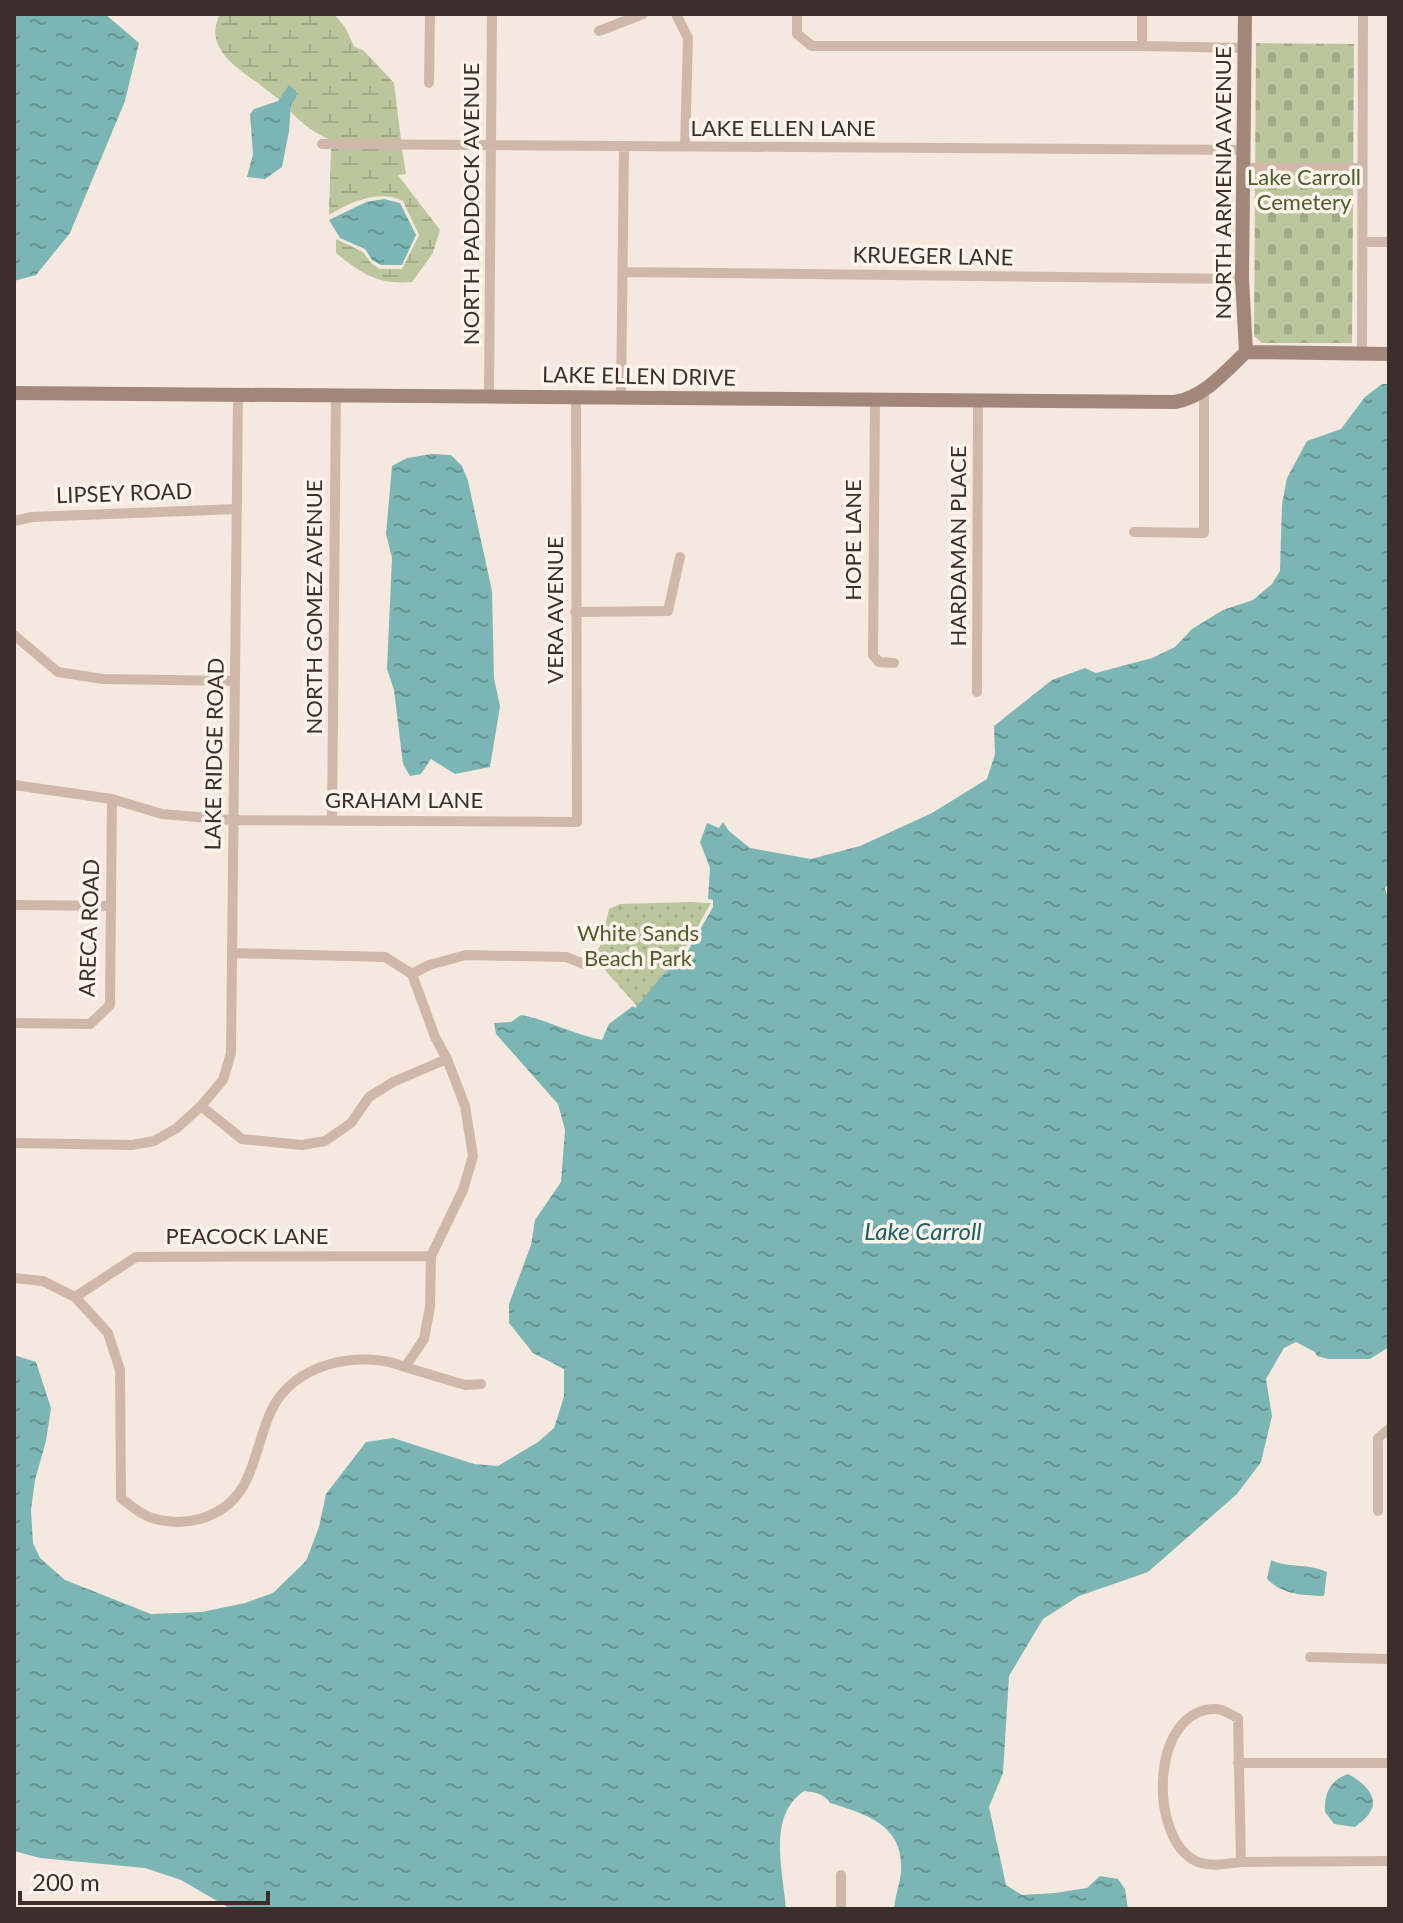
<svg xmlns="http://www.w3.org/2000/svg" width="1403" height="1923" font-family="Lato,sans-serif">
  <defs>
    <pattern id="grass-dots" width="8" height="8" patternUnits="userSpaceOnUse" patternTransform="scale(2)"><rect width="8" height="8" fill="#bbc69d"/><path d="M2 2h.1M6 6h.1" fill="none" stroke="#a2aa87" stroke-width="1.8" stroke-linecap="round"/></pattern>
    <pattern id="wetland-marsh" width="20" height="14" patternUnits="userSpaceOnUse" patternTransform="scale(2)"><rect width="20" height="14" fill="#bbc69d"/><path d="M1 5h8M5 5V1M11 12h8M15 12V8" fill="none" stroke="#a2aa87"/></pattern>
    <pattern id="cemetery-stones" width="16" height="16" patternUnits="userSpaceOnUse" patternTransform="scale(2)"><rect width="16" height="16" fill="#bbc69d"/><path d="M2 7V4a2 2 0 0 1 4 0v3zM10 15v-3a2 2 0 0 1 4 0v3z" fill="#a2aa87"/></pattern>
    <pattern id="water-ripples" width="26" height="14" patternUnits="userSpaceOnUse" patternTransform="scale(2)"><rect width="26" height="14" fill="#7bb5b4"/><path d="M2 4q2-2 4 0t4 0M15 11q2-2 4 0t4 0" fill="none" stroke="#669493"/></pattern>
  </defs>
  <rect width="100%" height="100%" fill="#f5e9df"/>
  <!-- grass -->
  <path fill="url(#grass-dots)" d="M 690,902 L 711,903 L 682,954 L 637,1006 L 593,957 L 600,946 L 609,909 L 620,904 Z"/>
  <!-- wetland -->
  <path fill="url(#wetland-marsh)" d="M 220,14 L 334,14 L 345,27 L 354,46 L 364,51 L 394,83 L 401,140 C 385,140 344,144 331,140 C 319,136 301,123 291,112 L 291,105 C 277,100 270,92 259,84 C 236,67 203,47 220,14 Z
    M 331,149 L 402,149 L 406,174 L 398,175 L 440,230 L 433,253 L 412,282 C 378,285 362,274 336,253 L 336,239 L 363,252 L 371,263 L 380,269 L 402,269 L 419,235 L 403,201 C 378,189 351,202 329,215 Z"/>
  <!-- cemetery -->
  <path fill="url(#cemetery-stones)" d="M 1256,43 L 1354,44 L 1352,343 L 1262,343 L 1254,336 Z"/>
  <!-- water -->
  <path fill="url(#water-ripples)" d="M 14,14 L 105,14 L 139,43 L 125,101 L 70,233 L 36,275 L 14,281 Z
    M 289,85 L 296,91 L 296,98 L 291,105 L 289,131 L 282,167 L 265,179 L 247,177 L 253,154 L 250,114 L 254,109 L 278,101 Z
    M 384,199 L 400,203 L 416,235 L 402,265 L 381,265 L 372,260 L 365,249 L 340,238 L 329,220 L 366,202 Z
    M 1382,384 L 1389,384 L 1389,883 L 1385,888 L 1389,902 L 1387,925 L 1389,927 L 1389,1347 L 1370,1359 L 1328,1359 L 1317,1356 L 1315,1352 L 1296,1342 L 1284,1348 L 1266,1379 L 1272,1416 L 1261,1462 L 1237,1494 L 1148,1572 L 1079,1596 L 1043,1619 L 1009,1676 L 1003,1773 L 989,1807 L 1006,1885 L 1022,1895 L 1055,1893 L 1087,1888 L 1100,1876 L 1118,1879 L 1125,1889 L 1128,1909 L 894,1909 C 895,1896 900,1884 901,1871 C 904,1825 866,1814 830,1803 C 825,1794 814,1792 804,1791 C 767,1816 783,1871 786,1909 L 231,1909 L 181,1880 L 145,1868 L 40,1858 L 14,1851 L 14,1355 L 36,1362 L 51,1408 L 46,1441 L 35,1480 L 31,1510 L 33,1543 L 40,1558 L 65,1580 L 151,1614 L 202,1612 L 245,1603 L 273,1593 L 306,1561 L 319,1527 L 326,1494 L 366,1442 L 393,1438 L 474,1464 L 498,1466 L 538,1442 L 554,1428 L 564,1397 L 564,1369 L 533,1353 L 509,1323 L 509,1304 L 531,1245 L 535,1220 L 561,1182 L 565,1130 L 558,1104 L 496,1034 L 494,1023 L 511,1022 L 521,1015 C 549,1020 574,1035 602,1040 L 609,1024 L 633,1006 L 635,1008 L 663,975 L 685,956 L 713,907 L 713,900 L 708,899 L 710,868 L 700,842 L 707,823 L 719,828 L 723,822 L 729,831 L 750,848 L 811,859 L 860,846 L 932,813 L 987,779 L 995,754 L 994,726 L 1052,680 L 1085,668 L 1096,673 L 1152,658 L 1175,647 L 1192,629 L 1223,610 L 1253,600 L 1272,584 L 1280,571 L 1282,504 L 1287,478 L 1307,441 L 1341,429 L 1365,397 Z
    M 432,454 L 451,455 L 462,466 L 468,481 L 492,591 L 494,678 L 500,706 L 490,767 L 455,774 L 431,759 L 421,774 L 410,776 L 403,764 L 394,690 L 387,669 L 392,558 L 386,534 L 392,466 L 407,458 Z
    M 1271,1560 C 1286,1568 1307,1563 1327,1572 L 1324,1596 C 1302,1595 1284,1595 1267,1579 Z
    M 1348,1774 C 1360,1780 1381,1796 1370,1812 C 1367,1818 1360,1823 1355,1827 L 1334,1824 L 1325,1812 C 1324,1794 1330,1780 1348,1774 Z"/>
  <g fill="none" stroke-linecap="round" stroke-linejoin="round">
    <!-- street -->
    <path stroke="#cfb8a9" stroke-width="10" d="M 676,14 L 688,38 L 685,147
      M 797,14 L 797,34 L 812,46 L 1142,46 L 1245,48
      M 1142,14 L 1142,46
      M 599,31 L 643,14
      M 429,83 L 430,14
      M 322,144 L 1244,150
      M 1243,168 L 1361,168
      M 1362,242 L 1389,242
      M 624,272 L 1242,279
      M 1362,354 L 1363,14
      M 489,395 L 492,14
      M 621,399 L 624,147
      M 875,400 L 873,655 L 879,662 L 894,663
      M 14,521 L 32,517 L 237,509
      M 1134,532 L 1204,533 L 1204,391
      M 575,612 L 668,611 L 680,557
      M 14,635 L 58,672 L 103,679 L 235,681
      M 977,692 L 978,400
      M 14,785 L 112,799 L 162,814 L 232,820 L 577,822 L 576,397
      M 332,820 L 336,394
      M 17,905 L 111,906
      M 412,974 L 429,965 L 466,955 L 566,957 L 584,964
      M 14,1023 L 90,1024 L 110,1005 L 112,799
      M 201,1106 L 242,1139 L 302,1145 L 325,1141 L 351,1123 L 369,1097 L 393,1082 L 447,1059
      M 14,1143 L 132,1145 L 154,1141 L 177,1128 L 201,1106 L 223,1080 L 231,1053 L 238,394
      M 14,1278 L 43,1281 L 75,1297 L 108,1333 L 120,1370 L 121,1498 C 130,1505 141,1515 152,1518 C 189,1529 229,1516 246,1481 C 257,1458 261,1433 271,1411 C 293,1363 360,1349 405,1367 L 424,1339 L 430,1307 L 431,1256 L 463,1190 L 473,1156 L 465,1106 L 447,1059 L 435,1037 L 412,974 L 385,957 L 232,953
      M 75,1297 L 136,1257 L 431,1256
      M 405,1367 L 465,1385 L 481,1384
      M 1378,1511 L 1378,1438 L 1389,1429
      M 1310,1657 L 1389,1659
      M 1238,1763 L 1389,1763
      M 1241,1862 L 1238,1718 C 1231,1715 1223,1709 1216,1709 C 1152,1708 1148,1831 1192,1859 C 1206,1868 1226,1864 1241,1862 L 1389,1861
      M 841,1909 L 841,1875"/>
    <!-- secondary -->
    <path stroke="#a3867a" stroke-width="14" d="M 1245,14 L 1242,279 L 1246,352
      M 1246,352 L 1389,354
      M 14,393 L 1175,402 C 1204,397 1225,372 1246,352"/>
  </g>
  <g text-anchor="middle" stroke-width="7" stroke-linejoin="round" paint-order="stroke">
    <!-- street labels -->
    <g font-size="22" fill="#3c2e2a" stroke="#fcf4ed">
      <text x="783" y="136">LAKE ELLEN LANE</text>
      <text transform="translate(1223 183) rotate(-90)" y="8">NORTH ARMENIA AVENUE</text>
      <text transform="translate(471 204) rotate(-90)" y="8">NORTH PADDOCK AVENUE</text>
      <text transform="translate(933 256) rotate(1)" y="8">KRUEGER LANE</text>
      <text transform="translate(639 376) rotate(1)" y="8">LAKE ELLEN DRIVE</text>
      <text transform="translate(124 493) rotate(-2)" y="8">LIPSEY ROAD</text>
      <text transform="translate(853 540) rotate(-90)" y="8">HOPE LANE</text>
      <text transform="translate(958 546) rotate(-90)" y="8">HARDAMAN PLACE</text>
      <text transform="translate(314 607) rotate(-90)" y="8">NORTH GOMEZ AVENUE</text>
      <text transform="translate(555 610) rotate(-90)" y="8">VERA AVENUE</text>
      <text transform="translate(214 754) rotate(-89)" y="8">LAKE RIDGE ROAD</text>
      <text x="404" y="808">GRAHAM LANE</text>
      <text transform="translate(89 928) rotate(-88)" y="8">ARECA ROAD</text>
      <text x="247" y="1244">PEACOCK LANE</text>
    </g>
    <!-- park labels -->
    <g font-size="22" fill="#4e5d2b" stroke="#fcf4ed">
      <text x="1304" y="185">Lake Carroll<tspan x="1304" dy="25">Cemetery</tspan></text>
      <text x="638" y="941">White Sands<tspan x="638" dy="25">Beach Park</tspan></text>
    </g>
    <!-- water labels -->
    <g font-size="24" font-style="italic" fill="#1a6262" stroke="#fcf4ed">
      <text x="923" y="1240">Lake Carroll</text>
    </g>
  </g>
  <!-- border -->
  <rect width="1403" height="1923" fill="none" stroke="#3c2e2a" stroke-width="32"/>
  <!-- scale -->
  <path d="M20 1891v12h248v-12" fill="none" stroke="#3c2e2a" stroke-width="4"/>
  <text x="32" y="1891" font-size="24" fill="#3c2e2a" stroke="#fcf4ed" stroke-width="6" paint-order="stroke">200 m</text>
</svg>
